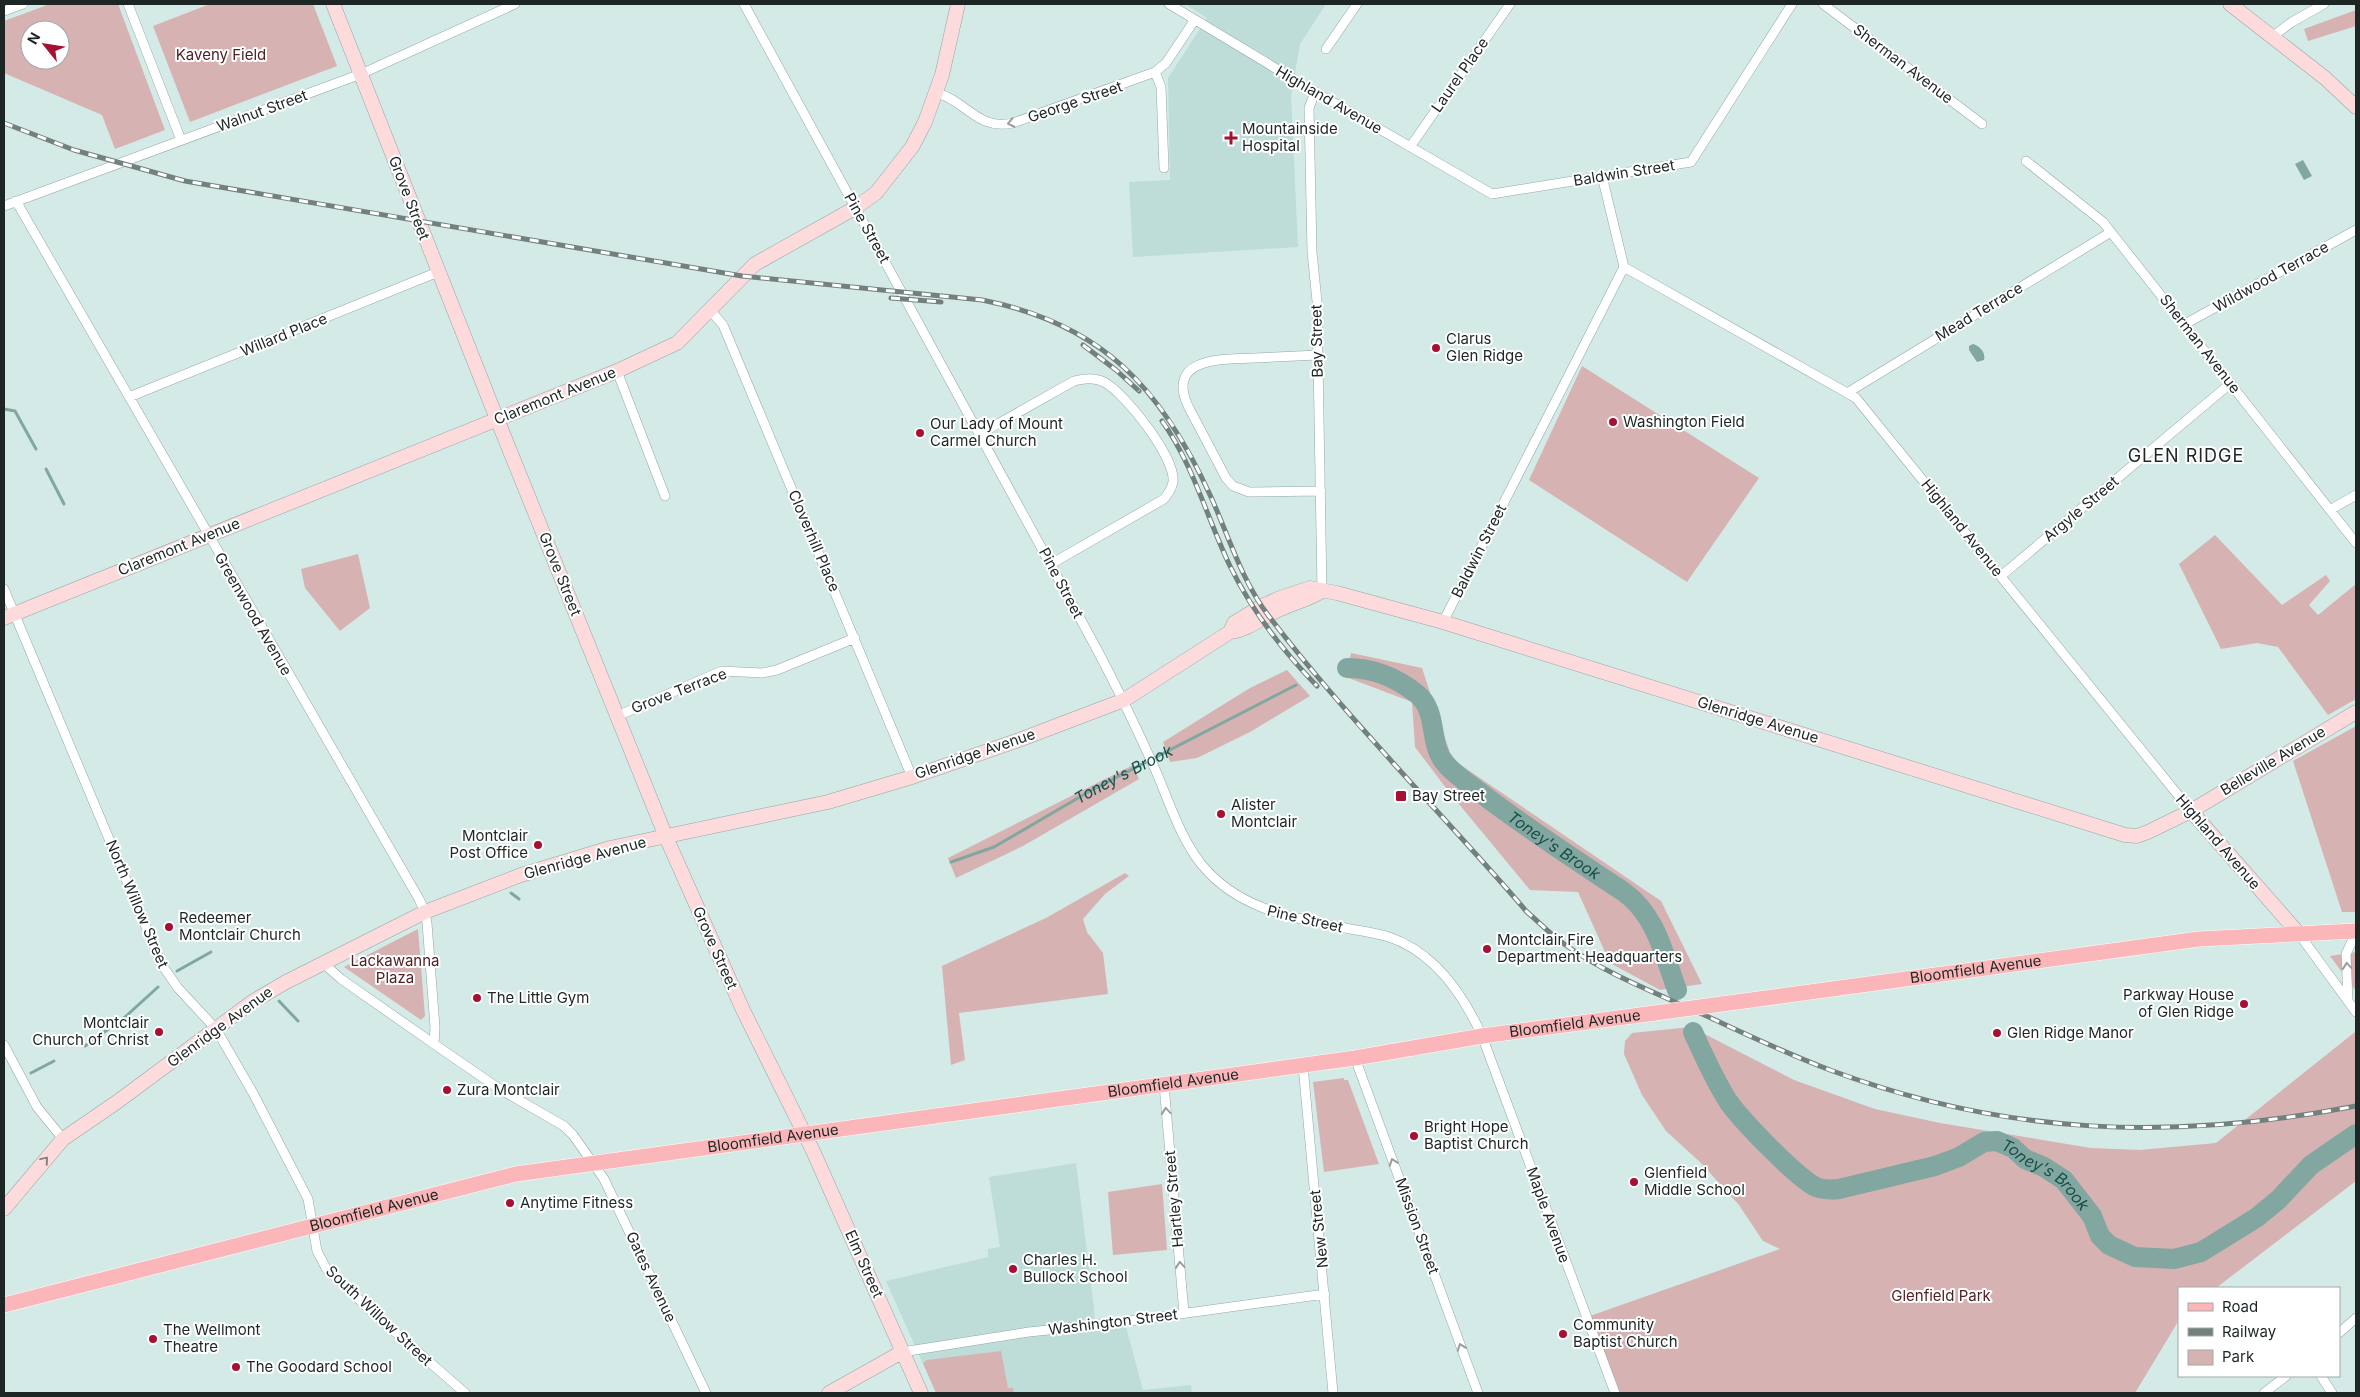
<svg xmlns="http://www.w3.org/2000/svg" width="2360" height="1397" font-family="Inter,sans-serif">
  <rect width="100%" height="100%" fill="#d3eae6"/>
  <!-- built -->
  <path fill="#beddd8" d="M 1185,4 L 1326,4 L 1300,44 L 1291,96 L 1298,247 L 1133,257 L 1129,182 L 1170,180 L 1168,78 L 1207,18 Z
    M 1076,1163 L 1094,1308 L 1095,1331 L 1126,1327 L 1143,1390 L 1191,1385 L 1192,1393 L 936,1393 L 886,1281 L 988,1257 L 988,1249 L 1000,1247 L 989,1177 Z"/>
  <!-- green -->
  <path fill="#d7b2b3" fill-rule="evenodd" d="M 50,4 L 118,4 L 165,130 L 115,149 L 102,115 L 4,73 L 4,21 ZM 30,30 L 60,30 L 60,60 L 30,60 Z
    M 210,4 L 313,4 L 337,66 L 190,122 L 153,26 Z
    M 2356,10 L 2356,26 L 2308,41 L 2304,29 Z
    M 1582,366 L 1759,478 L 1687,582 L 1529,480 Z
    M 2215,535 L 2282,605 L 2326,575 L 2330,581 L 2309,605 L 2318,615 L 2356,584 L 2356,699 L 2328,715 L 2278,647 L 2257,643 L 2221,649 L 2179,564 Z
    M 358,554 L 370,608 L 340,631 L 305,588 L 301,569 Z
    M 1351,653 L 1422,668 L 1452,759 L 1661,901 L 1702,984 L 1660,990 L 1610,963 L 1578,892 L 1530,890 L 1449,792 L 1415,747 L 1412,702 L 1346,677 Z
    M 1287,670 L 1310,696 L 1250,732 L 1197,758 L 1170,762 L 1163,742 L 1250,688 Z
    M 2356,726 L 2356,912 L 2342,912 L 2293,761 Z
    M 1133,765 L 1139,779 L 1023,846 L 956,878 L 948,858 Z
    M 1125,873 L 1129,876 L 1105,894 L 1083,919 L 1087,932 L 1103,953 L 1108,994 L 959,1013 L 965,1060 L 951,1065 L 942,966 L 1046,918 Z
    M 418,929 L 425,1016 L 421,1020 L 344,967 Z
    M 2356,952 L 2356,991 L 2330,956 Z
    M 1691,1027 L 1794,1080 L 1875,1109 L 1940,1123 L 2091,1148 L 2140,1150 L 2216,1143 L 2355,1032 L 2356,1181 L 2216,1288 L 2179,1288 L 2179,1320 L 2135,1393 L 1619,1393 L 1590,1316 L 1780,1249 L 1763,1241 L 1739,1205 L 1701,1163 L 1666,1131 L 1642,1095 L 1624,1054 L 1625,1041 L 1632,1033 Z
    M 1344,1078 L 1344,1080 L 1348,1080 L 1379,1164 L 1324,1172 L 1313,1082 Z
    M 1162,1184 L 1167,1250 L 1113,1255 L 1108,1192 Z
    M 1001,1351 L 1008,1388 L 1013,1388 L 1014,1393 L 936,1393 L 923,1363 L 927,1360 Z"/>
  <!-- water -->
  <path fill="#81a7a0" d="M 2303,160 L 2312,176 L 2304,180 L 2295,164 Z
    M 1973,344 C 1980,346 1986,353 1984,360 L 1977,362 L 1969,350 L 1969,346 Z"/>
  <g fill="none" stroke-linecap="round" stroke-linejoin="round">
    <!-- stream -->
    <g stroke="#81a7a0" stroke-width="3">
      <path d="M 4,409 L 15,411 L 36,449"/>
      <path d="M 46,469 L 64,504"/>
      <path id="s1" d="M 951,862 L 994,847 L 1090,791 L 1296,685"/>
      <path d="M 511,893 L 519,899"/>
      <path d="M 177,971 L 211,952"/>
      <path d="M 279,1001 L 298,1021"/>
      <path d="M 85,1046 L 125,1017 L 158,987"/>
      <path d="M 31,1073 L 54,1061"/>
    </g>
    <!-- river -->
    <g stroke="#81a7a0" stroke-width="20">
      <path id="s2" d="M 1347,668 C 1373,668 1397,678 1417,694 C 1439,712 1428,744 1445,763 C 1455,776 1473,786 1486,797 C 1531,831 1577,861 1624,892 C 1656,915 1664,955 1677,990"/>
      <path id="s3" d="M 1693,1032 C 1704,1056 1714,1079 1728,1101 C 1741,1120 1797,1178 1816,1187 C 1824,1190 1831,1190 1839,1189 L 1935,1166 L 1959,1157 L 1984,1142 L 1997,1141 L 2013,1148 L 2025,1159 L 2044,1167 L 2064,1180 L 2092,1216 L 2100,1236 L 2109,1245 L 2135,1257 L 2174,1259 L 2201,1252 L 2256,1218 L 2278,1200 L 2311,1165 L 2356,1134"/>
    </g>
    <defs>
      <path id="street" d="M 128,4 L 181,140
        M 744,4 C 861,217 978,430 1094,644 C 1116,685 1136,727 1155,769 C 1169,801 1180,838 1202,865 C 1240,911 1295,918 1350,929 C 1363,931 1376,933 1389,937 C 1434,952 1463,994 1482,1036 L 1615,1393
        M 1169,4 L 1305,86 L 1492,194 L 1691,162 L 1792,4
        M 1823,4 L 1982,124
        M 4,11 L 23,4
        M 2273,36 L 2292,22 L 2324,4
        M 1326,49 L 1357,4
        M 1155,72 L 1161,87 L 1164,168
        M 1315,92 L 1309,108 L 1312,252 L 1317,301 L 1322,591
        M 937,93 C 966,101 978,131 1013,123 L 1155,72 L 1166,63 L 1194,21
        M 1410,147 L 1510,4
        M 2026,161 L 2103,222 L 2356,543
        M 1602,176 L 1624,267 L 1856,398 L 2191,811
        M 16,201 L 419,899 L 425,912 L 427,923 L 435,1027 L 434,1044
        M 4,206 L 361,74 L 515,4
        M 710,310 L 723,325 L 912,777
        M 2185,324 L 2356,230
        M 1317,355 C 1296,356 1276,357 1255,358 C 1223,359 1164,357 1189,408 L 1226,478 L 1233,486 L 1249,492 L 1321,491
        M 617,371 L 665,496
        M 1847,393 L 2111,232
        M 129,397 L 438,272
        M 980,434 L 1074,381 C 1084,379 1093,377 1104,382 C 1125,393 1176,458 1173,482 C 1172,488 1168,494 1164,499 L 1051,564
        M 2330,510 L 2356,495
        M 2001,576 L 2231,383
        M 4,589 L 162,965 L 178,988 L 216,1029 L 253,1093 L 308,1199 L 317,1251 L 326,1268 L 370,1310 L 465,1393
        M 1443,622 L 1624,267
        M 617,716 L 722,671 L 762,673 L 777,670 L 855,638
        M 2299,934 L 2356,1012
        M 323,963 L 341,979 L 434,1044 L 498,1088 L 564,1126 L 573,1135 L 604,1179 L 706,1393
        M 2348,1000 L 2346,954 L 2356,933
        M 4,1045 L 37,1107 L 63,1139
        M 1355,1058 L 1478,1393
        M 1303,1066 L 1333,1393
        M 1164,1085 L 1184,1313
        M 2339,1333 L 2356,1318
        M 902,1352 L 1029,1332 L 1115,1323 L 1325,1294
        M 2321,1376 L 2332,1393
        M 2264,1393 L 2286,1376"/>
      <path id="secondary" d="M 333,4 L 493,409 L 666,837 L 743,1010 L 813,1151 L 921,1393
        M 2230,4 L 2325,78 L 2356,107
        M 4,618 L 617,371 L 677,343 L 755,264 L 855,208 L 876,193 L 912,147 L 925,122 L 942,75 L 958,4
        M 1230,632 L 1234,623 L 1262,606 L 1280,598 L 1310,588 L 1337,593 L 1443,622 L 2125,835 L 2137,836 L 2148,832 L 2191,811 L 2356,712
        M 2191,811 L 2299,934
        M 4,1209 L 63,1139 L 117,1102 L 252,1002 L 286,982 L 425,912 L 521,875 L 610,848 L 828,802 L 912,777 L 1019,740 L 1124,700 L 1230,632 C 1249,630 1265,615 1283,608 C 1296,602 1310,599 1322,591
        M 829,1393 L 902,1352"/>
      <g id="primary">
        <path id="s4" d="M 1722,1004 L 2199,939 L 2356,931"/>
        <path id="s5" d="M 4,1305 L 516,1174 L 1355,1058 L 1482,1036 L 1655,1013"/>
      </g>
    </defs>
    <!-- street casing -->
    <use href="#street" stroke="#92a8a4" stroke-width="10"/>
    <!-- secondary casing -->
    <use href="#secondary" stroke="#92a8a4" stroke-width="15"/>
    <!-- primary casing -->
    <use href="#primary" stroke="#fff" stroke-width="16"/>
    <!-- street -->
    <use href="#street" stroke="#fff" stroke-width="9"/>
    <!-- secondary -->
    <use href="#secondary" stroke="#fddadc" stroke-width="14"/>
    <!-- primary -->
    <use href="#primary" stroke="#fbb6b9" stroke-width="15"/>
    <defs>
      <path id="rail" d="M 4,123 L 74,150 L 185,181 L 742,276 L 982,300 C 1103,324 1162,389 1211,497 C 1229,537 1242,581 1268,615 C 1347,719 1442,813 1527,912 C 1540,923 1552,936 1567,946 C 1611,977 1664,996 1713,1019 C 1752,1037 1790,1055 1830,1070 C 2007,1136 2173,1141 2356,1106
        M 891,298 L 941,302
        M 1083,345 L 1116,370 L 1139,391
        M 1162,421 C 1193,464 1207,518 1230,566 C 1252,611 1282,650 1317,686"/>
    </defs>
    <!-- rail casing -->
    <use href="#rail" stroke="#72817e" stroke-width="5"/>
    <!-- rail -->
    <use href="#rail" stroke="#fff" stroke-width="3" stroke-dasharray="9" stroke-linecap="butt"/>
    <defs>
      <path id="primary-bridge" d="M 1655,1013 L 1722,1004"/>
    </defs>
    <!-- primary-bridge casing -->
    <use href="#primary-bridge" stroke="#fff" stroke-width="16" stroke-linecap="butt"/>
    <!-- primary-bridge -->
    <use href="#primary-bridge" stroke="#fbb6b9" stroke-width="15"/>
  </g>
  <!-- one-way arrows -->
  <defs><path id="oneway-chevron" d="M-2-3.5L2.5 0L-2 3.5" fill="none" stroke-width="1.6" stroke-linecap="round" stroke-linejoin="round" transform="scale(1.25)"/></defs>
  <g stroke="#999d9c">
    <use href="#oneway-chevron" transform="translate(1011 123) rotate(168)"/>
    <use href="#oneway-chevron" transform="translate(2347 966) rotate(-95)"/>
    <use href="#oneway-chevron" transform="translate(1166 1111) rotate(-95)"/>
    <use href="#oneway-chevron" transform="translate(1393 1162) rotate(-110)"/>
    <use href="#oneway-chevron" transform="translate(1180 1265) rotate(-95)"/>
    <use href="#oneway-chevron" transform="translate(1461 1347) rotate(-110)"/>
  </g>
  <use stroke="#8d8080" href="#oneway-chevron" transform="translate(45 1160) rotate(-50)"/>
  <!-- markers -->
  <g fill="#a70f33" stroke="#fff" stroke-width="2">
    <path d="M1228.5 130.5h5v5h5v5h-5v5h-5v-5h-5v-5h5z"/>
    <circle cx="1436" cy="348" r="5"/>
    <circle cx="1613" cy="422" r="5"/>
    <circle cx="920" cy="433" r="5"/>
    <rect x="1395" y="790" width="12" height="12" rx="2.5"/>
    <circle cx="1221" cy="814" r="5"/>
    <circle cx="538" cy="845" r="5"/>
    <circle cx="169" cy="927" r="5"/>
    <circle cx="1487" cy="949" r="5"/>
    <circle cx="477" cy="998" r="5"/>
    <circle cx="2244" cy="1004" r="5"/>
    <circle cx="159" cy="1032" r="5"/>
    <circle cx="1997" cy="1033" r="5"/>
    <circle cx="447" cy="1090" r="5"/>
    <circle cx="1414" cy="1136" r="5"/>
    <circle cx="1634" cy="1182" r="5"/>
    <circle cx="510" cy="1203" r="5"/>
    <circle cx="1013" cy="1269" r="5"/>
    <circle cx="1563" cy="1334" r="5"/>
    <circle cx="153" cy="1339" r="5"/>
    <circle cx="236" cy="1367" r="5"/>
  </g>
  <g text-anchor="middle" stroke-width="4" stroke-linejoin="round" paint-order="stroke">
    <!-- park labels -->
    <g font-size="15" fill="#512125" stroke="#fff">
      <text x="221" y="60">Kaveny Field</text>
      <text x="395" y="966">Lackawanna<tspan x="395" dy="17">Plaza</tspan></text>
      <text x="1941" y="1301">Glenfield Park</text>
    </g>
    <!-- street labels -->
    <g font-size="15" fill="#1d2624" stroke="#fff">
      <text transform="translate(1903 64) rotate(37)" y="5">Sherman Avenue</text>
      <text transform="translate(1460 75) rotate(-55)" y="5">Laurel Place</text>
      <text transform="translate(1329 100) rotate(30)" y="5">Highland Avenue</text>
      <text transform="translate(1075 102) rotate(-19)" y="5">George Street</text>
      <text transform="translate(262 111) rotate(-20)" y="5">Walnut Street</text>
      <text transform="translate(1624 173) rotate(-9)" y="5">Baldwin Street</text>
      <text transform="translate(409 198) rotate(69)" y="5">Grove Street</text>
      <text transform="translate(867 228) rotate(61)" y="5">Pine Street</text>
      <text transform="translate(2271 277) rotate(-29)" y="5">Wildwood Terrace</text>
      <text transform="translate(1979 312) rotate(-31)" y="5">Mead Terrace</text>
      <text transform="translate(284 335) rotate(-22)" y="5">Willard Place</text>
      <text transform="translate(1317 341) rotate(-91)" y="5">Bay Street</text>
      <text transform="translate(2200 344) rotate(52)" y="5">Sherman Avenue</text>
      <text transform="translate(555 396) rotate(-22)" y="5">Claremont Avenue</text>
      <text transform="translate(2081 509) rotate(-40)" y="5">Argyle Street</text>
      <text transform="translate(1962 528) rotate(51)" y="5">Highland Avenue</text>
      <text transform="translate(814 541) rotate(67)" y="5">Cloverhill Place</text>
      <text transform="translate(179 547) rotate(-22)" y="5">Claremont Avenue</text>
      <text transform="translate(1479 551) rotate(-63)" y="5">Baldwin Street</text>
      <text transform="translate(560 574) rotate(68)" y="5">Grove Street</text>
      <text transform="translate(1061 583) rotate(62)" y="5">Pine Street</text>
      <text transform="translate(253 614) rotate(60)" y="5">Greenwood Avenue</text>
      <text transform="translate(679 691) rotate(-21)" y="5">Grove Terrace</text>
      <text transform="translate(1758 720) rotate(17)" y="5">Glenridge Avenue</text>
      <text transform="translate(975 754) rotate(-19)" y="5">Glenridge Avenue</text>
      <text transform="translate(2273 761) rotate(-31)" y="5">Belleville Avenue</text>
      <text transform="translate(2218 842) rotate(49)" y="5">Highland Avenue</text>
      <text transform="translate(585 858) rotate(-15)" y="5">Glenridge Avenue</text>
      <text transform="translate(137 904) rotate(67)" y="5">North Willow Street</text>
      <text transform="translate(1305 919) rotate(13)" y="5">Pine Street</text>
      <text transform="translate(715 948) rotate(66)" y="5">Grove Street</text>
      <text dy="5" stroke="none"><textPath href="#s4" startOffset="256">Bloomfield Avenue</textPath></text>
      <text dy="5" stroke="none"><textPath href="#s5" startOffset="1598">Bloomfield Avenue</textPath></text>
      <text transform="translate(220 1027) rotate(-36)" y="5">Glenridge Avenue</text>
      <text dy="5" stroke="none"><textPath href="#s5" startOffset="1192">Bloomfield Avenue</textPath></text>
      <text dy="5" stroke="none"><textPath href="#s5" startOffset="788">Bloomfield Avenue</textPath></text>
      <text transform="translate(1174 1199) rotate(-95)" y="5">Hartley Street</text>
      <text dy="5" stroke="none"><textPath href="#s5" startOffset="382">Bloomfield Avenue</textPath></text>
      <text transform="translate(1548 1215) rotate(70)" y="5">Maple Avenue</text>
      <text transform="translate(1417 1226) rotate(70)" y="5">Mission Street</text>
      <text transform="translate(1319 1229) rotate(-96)" y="5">New Street</text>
      <text transform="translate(864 1264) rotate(66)" y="5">Elm Street</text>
      <text transform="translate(651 1277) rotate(65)" y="5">Gates Avenue</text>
      <text transform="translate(379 1316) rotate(43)" y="5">South Willow Street</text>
      <text transform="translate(1113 1322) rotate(-7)" y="5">Washington Street</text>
    </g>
    <!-- poi labels -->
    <g font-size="15" fill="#1d2624" stroke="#fff" text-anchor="start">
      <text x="1242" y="134">Mountainside<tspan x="1242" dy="17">Hospital</tspan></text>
      <text x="1446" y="344">Clarus<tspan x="1446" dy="17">Glen Ridge</tspan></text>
      <text x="1623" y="427">Washington Field</text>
      <text x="930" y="429">Our Lady of Mount<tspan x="930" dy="17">Carmel Church</tspan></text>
      <text x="1412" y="801">Bay Street</text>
      <text x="1231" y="810">Alister<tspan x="1231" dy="17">Montclair</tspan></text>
      <text x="528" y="841" text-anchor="end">Montclair<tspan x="528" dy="17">Post Office</tspan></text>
      <text x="179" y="923">Redeemer<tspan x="179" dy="17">Montclair Church</tspan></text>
      <text x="1497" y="945">Montclair Fire<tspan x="1497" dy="17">Department Headquarters</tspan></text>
      <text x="2234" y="1000" text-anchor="end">Parkway House<tspan x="2234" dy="17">of Glen Ridge</tspan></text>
      <text x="487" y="1003">The Little Gym</text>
      <text x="149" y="1028" text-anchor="end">Montclair<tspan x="149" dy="17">Church of Christ</tspan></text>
      <text x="2007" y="1038">Glen Ridge Manor</text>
      <text x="457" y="1095">Zura Montclair</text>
      <text x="1424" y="1132">Bright Hope<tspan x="1424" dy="17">Baptist Church</tspan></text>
      <text x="1644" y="1178">Glenfield<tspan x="1644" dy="17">Middle School</tspan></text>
      <text x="520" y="1208">Anytime Fitness</text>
      <text x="1023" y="1265">Charles H.<tspan x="1023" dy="17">Bullock School</tspan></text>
      <text x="1573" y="1330">Community<tspan x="1573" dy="17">Baptist Church</tspan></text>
      <text x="163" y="1335">The Wellmont<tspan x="163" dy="17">Theatre</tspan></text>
      <text x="246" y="1372">The Goodard School</text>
    </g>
    <!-- water labels -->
    <g font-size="16" font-style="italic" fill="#174e47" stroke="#fff">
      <text dy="6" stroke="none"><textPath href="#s1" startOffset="194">Toney's Brook</textPath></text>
      <text dy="6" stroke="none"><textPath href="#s2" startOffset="289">Toney's Brook</textPath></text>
      <text dy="6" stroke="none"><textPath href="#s3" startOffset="451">Toney's Brook</textPath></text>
    </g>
    <!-- quarter labels -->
    <g font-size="18" letter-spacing="1" fill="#1d2624" stroke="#fff">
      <text x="2186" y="462">GLEN RIDGE</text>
    </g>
  </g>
  <!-- border -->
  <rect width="2360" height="1397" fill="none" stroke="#1d2624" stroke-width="10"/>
  <!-- legend -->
  <rect x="2178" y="1287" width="162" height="90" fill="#ffffff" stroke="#a5a8a7"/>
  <rect x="2188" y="1303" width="25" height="8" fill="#fbb6b9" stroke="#a5a8a7"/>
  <text x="2222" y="1312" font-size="15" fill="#1d2624">Road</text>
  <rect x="2188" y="1328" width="25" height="8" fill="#72817e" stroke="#a5a8a7"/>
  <text x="2222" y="1337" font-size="15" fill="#1d2624">Railway</text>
  <rect x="2188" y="1350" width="25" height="15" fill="#d7b2b3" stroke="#a5a8a7"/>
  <text x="2222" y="1362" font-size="15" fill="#1d2624">Park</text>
  <!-- north arrow -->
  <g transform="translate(45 45) rotate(300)"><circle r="24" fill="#ffffff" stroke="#a5a8a7"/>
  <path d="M0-4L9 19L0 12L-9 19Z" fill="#a70f33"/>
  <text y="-8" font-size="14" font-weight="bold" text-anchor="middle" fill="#1d2624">N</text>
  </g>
</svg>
